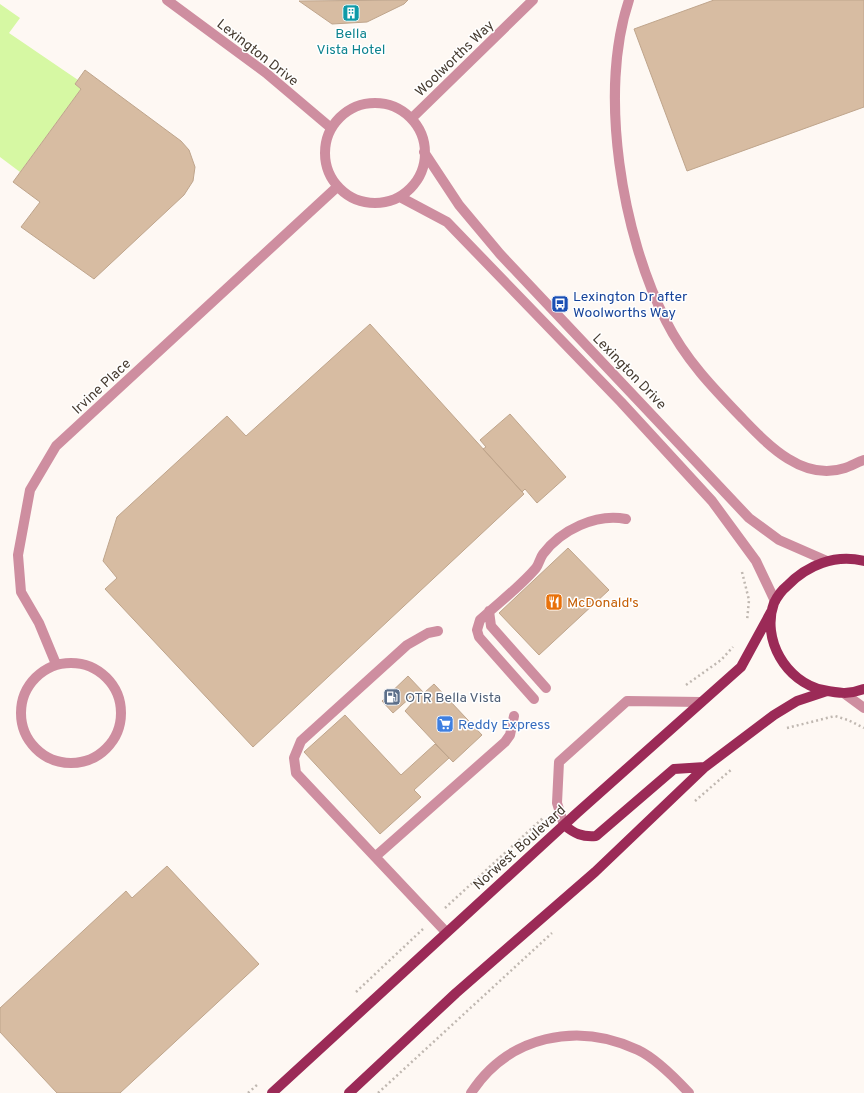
<svg xmlns="http://www.w3.org/2000/svg" width="864" height="1093" font-family="Overpass,sans-serif">
  <rect width="100%" height="100%" fill="#fef8f3"/>
  <!-- green -->
  <path fill="#d6f8a3" d="M 0,4 L 20,18 L 9,33 L 78,80 L 75,84 L 81,89 L 20,172 L 0,157 Z"/>
  <!-- building -->
  <path fill="#d7bca2" stroke="#bfa58c" d="M 408,0 L 404,4 L 367,22 L 332,24 L 299,1 Z
    M 714,0 L 864,0 L 864,107 L 687,171 L 634,29 Z
    M 85,70 L 181,141 L 189,150 L 195,167 L 193,181 L 184,195 L 94,279 L 21,227 L 40,202 L 13,182 L 81,89 L 75,84 Z
    M 370,324 L 524,494 L 253,747 L 105,589 L 117,578 L 103,561 L 117,517 L 227,416 L 246,436 Z
    M 510,414 L 566,477 L 537,503 L 525,489 L 522,492 L 483,449 L 486,447 L 480,440 Z
    M 568,548 L 609,590 L 539,655 L 499,613 Z
    M 408,676 L 424,693 L 434,684 L 482,735 L 453,762 L 405,711 L 414,701 L 411,697 L 393,713 L 382,701 Z
    M 345,715 L 401,775 L 435,744 L 449,758 L 414,790 L 421,797 L 380,834 L 304,752 Z
    M 167,866 L 259,964 L 120,1093 L 57,1093 L 0,1032 L 0,1008 L 126,891 L 132,898 Z"/>
  <g fill="none" stroke-linecap="round" stroke-linejoin="round">
    <!-- path -->
    <path stroke="#c0b8b1" stroke-width="2.5" stroke-dasharray="2 3" stroke-linecap="butt" d="M 742,572 L 749,600 L 747,621
      M 686,685 L 721,660 L 733,647
      M 787,728 L 835,716 L 848,720 L 864,728
      M 695,801 L 732,769
      M 445,908 L 544,817
      M 356,992 L 423,929
      M 248,1093 L 258,1084
      M 378,1093 L 552,933"/>
    <!-- minor -->
    <path stroke="#ce8ea0" stroke-width="10" d="M 167,0 L 266,73 L 331,128
      M 629,0 C 598,93 622,235 666,321 C 685,359 713,388 742,418 C 768,445 803,482 845,468 C 851,466 858,462 864,460
      M325 153a50 50 0 1 1 100 0a50 50 0 1 1-100 0Z
      M 412,118 L 533,0
      M 424,152 L 459,205 L 500,254 L 749,518 L 779,540 L 827,561
      M 400,197 L 447,222 L 621,402 L 712,501 L 756,561 L 775,601
      M 489,611 L 491,626 L 546,688
      M 438,631 L 428,633 L 407,645 L 301,741 L 294,758 L 296,773 L 446,932
      M21 713a50 50 0 1 1 100 0a50 50 0 1 1-100 0Z
      M 56,664 L 39,623 L 21,592 L 18,555 L 30,490 L 56,446 L 337,187
      M 845,694 L 864,708
      M 534,699 L 479,637 L 477,630 L 480,620 C 498,603 520,587 536,568 C 539,564 540,558 543,554 C 561,530 596,513 626,519
      M 564,825 L 557,803 L 559,762 L 627,701 L 701,702
      M 376,856 L 505,742 L 510,735 L 514,716
      M 471,1093 C 508,1036 577,1021 638,1050 C 655,1058 676,1079 689,1093"/>
    <!-- major -->
    <path stroke="#9b2a57" stroke-width="10" d="M 864,561 C 835,554 807,565 787,586 C 782,590 777,597 774,603 C 761,639 786,682 823,690 C 838,693 849,695 864,689
      M 564,825 C 575,834 582,837 596,836 L 674,769 L 705,767
      M 272,1093 L 577,813 L 741,667 L 771,612
      M 349,1093 L 456,993 L 595,872 L 705,767 L 774,715 L 797,701 L 827,691"/>
  </g>
  <!-- icons -->
  <defs>
    <symbol id="building-square" viewBox="-11 -11 22 22"><rect x="-9" y="-9" width="18" height="18" rx="4" fill="#0f9aa8" stroke="#fff"/><path d="M-4-6H4V6H1V3H-1V6H-4ZM-2.5-4.3h1.7v1.8h-1.7ZM.8-4.3h1.7v1.8H.8ZM-2.5-1h1.7V.8h-1.7ZM.8-1h1.7V.8H.8Z" fill="#fff"/></symbol>
    <symbol id="bus-square" viewBox="-11 -11 22 22"><rect x="-9" y="-9" width="18" height="18" rx="4" fill="#1a4fb4" stroke="#fff"/><path d="M-5-6H5V4H4V6H2V4H-2V6H-4V4H-5ZM-3.5-4V0h7V-4ZM-3.5 1.2v1.5H-2V1.2ZM2 1.2v1.5H3.5V1.2Z" fill="#fff"/></symbol>
    <symbol id="restaurant-square" viewBox="-11 -11 22 22"><rect x="-9" y="-9" width="18" height="18" rx="4" fill="#e8710a" stroke="#fff"/><path d="M-5-6h1v4h1v-4h1v4h1v-4h1v5L-1.5 .5V6h-2V.5L-5-1ZM5-6V6H3V1.5H1.5Q1.5-4 5-6Z" fill="#fff"/></symbol>
    <symbol id="fuel-square" viewBox="-11 -11 22 22"><rect x="-9" y="-9" width="18" height="18" rx="4" fill="#5c6f8a" stroke="#fff"/><path d="M-5.5-6h7V0h2V4h1.3V-2.5L3-4.5l.8-.8L6-3V5H2.5V1h-1V6h-7ZM-4.2-4.7v3.2H.2V-4.7Z" fill="#fff"/></symbol>
    <symbol id="supermarket-square" viewBox="-11 -11 22 22"><rect x="-9" y="-9" width="18" height="18" rx="4" fill="#3f7fe0" stroke="#fff"/><path d="M-6-5.5h2.5l.6 2H6L4.5 2H-2.5L-4.4-4H-6ZM-1.5 3.2a1.3 1.3 0 1 0 .1 0ZM3 3.2a1.3 1.3 0 1 0 .1 0Z" fill="#fff"/></symbol>
  </defs>
  <g fill-rule="evenodd">
    <use href="#building-square" x="341" y="3" width="20" height="20"/>
    <use href="#bus-square" x="550" y="294" width="20" height="20"/>
    <use href="#restaurant-square" x="544" y="592" width="20" height="20"/>
    <use href="#fuel-square" x="382" y="687" width="20" height="20"/>
    <use href="#supermarket-square" x="435" y="714" width="20" height="20"/>
  </g>
  <g text-anchor="middle" stroke-width="3" stroke-linejoin="round" paint-order="stroke">
    <!-- culture labels -->
    <g font-size="14" fill="#0d838f" stroke="#fff">
      <text x="351" y="38">Bella<tspan x="351" dy="16">Vista Hotel</tspan></text>
    </g>
    <!-- street labels -->
    <g font-size="14" fill="#463b30" stroke="#fff">
      <text transform="translate(258 52) rotate(38)" y="5">Lexington Drive</text>
      <text transform="translate(454 58) rotate(-44)" y="5">Woolworths Way</text>
      <text transform="translate(630 371) rotate(46)" y="5">Lexington Drive</text>
      <text transform="translate(101 386) rotate(-43)" y="5">Irvine Place</text>
      <text transform="translate(519 847) rotate(-42)" y="5">Norwest Boulevard</text>
    </g>
    <!-- transit labels -->
    <g font-size="14" fill="#164399" stroke="#fff" text-anchor="start">
      <text x="573" y="301">Lexington Dr after<tspan x="573" dy="16">Woolworths Way</tspan></text>
    </g>
    <!-- food labels -->
    <g font-size="14" fill="#c56008" stroke="#fff" text-anchor="start">
      <text x="567" y="607">McDonald's</text>
    </g>
    <!-- service labels -->
    <g font-size="14" fill="#4e5e75" stroke="#fff" text-anchor="start">
      <text x="405" y="702">OTR Bella Vista</text>
    </g>
    <!-- shop labels -->
    <g font-size="14" fill="#366cbe" stroke="#fff" text-anchor="start">
      <text x="458" y="729">Reddy Express</text>
    </g>
  </g>
</svg>
